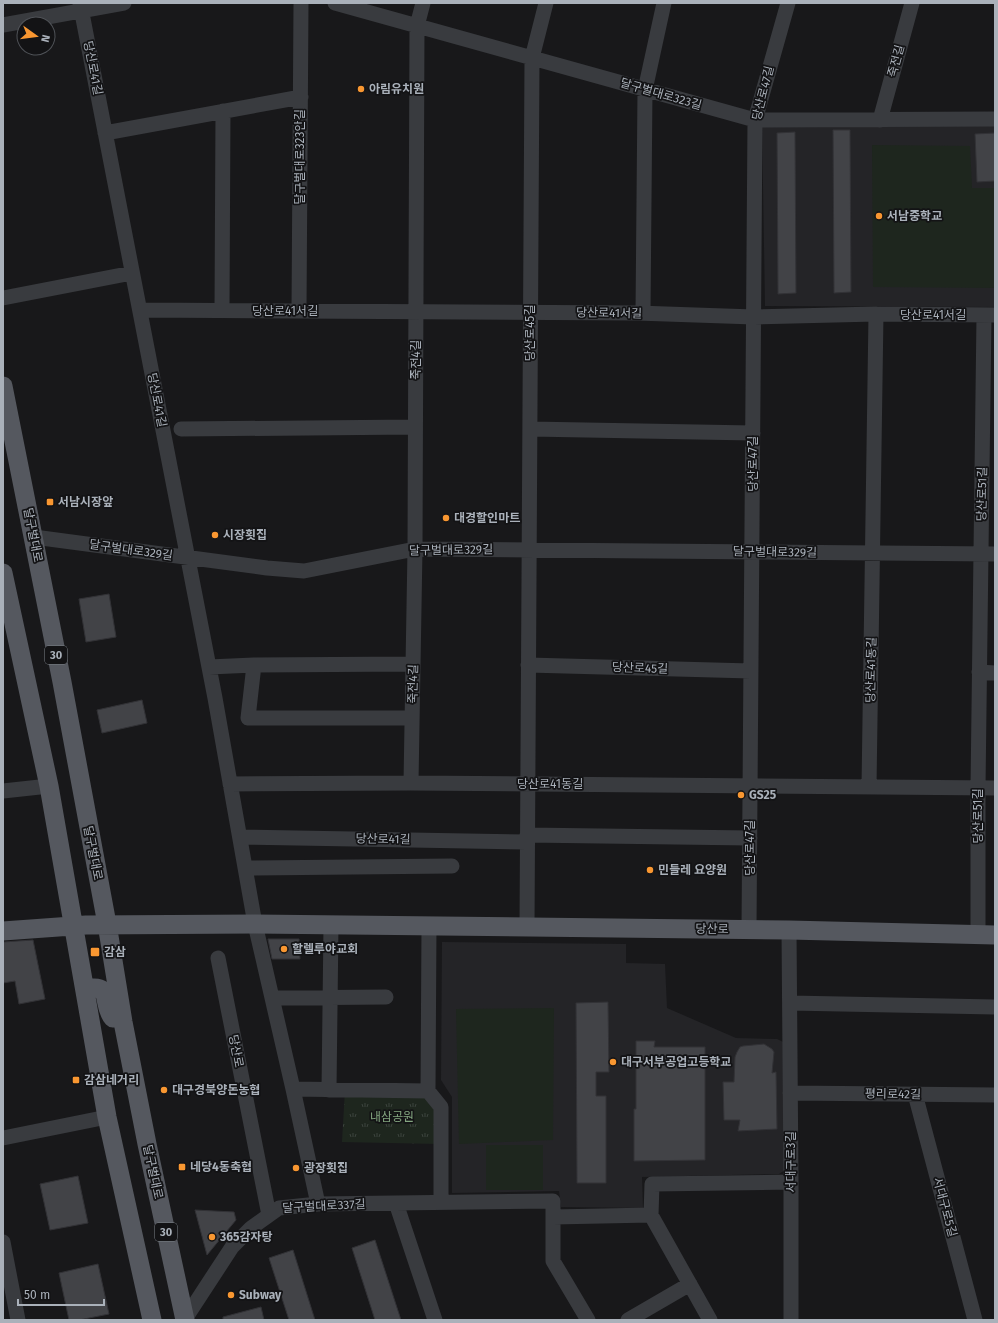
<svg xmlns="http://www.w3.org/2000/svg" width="998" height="1323" font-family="'Fira Sans','Noto Sans KR',sans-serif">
  <defs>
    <pattern id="grass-tufts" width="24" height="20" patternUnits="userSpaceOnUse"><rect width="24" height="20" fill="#1e261e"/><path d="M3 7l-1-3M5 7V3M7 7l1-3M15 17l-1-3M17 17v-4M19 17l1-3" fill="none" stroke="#3c433d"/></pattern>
  </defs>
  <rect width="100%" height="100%" fill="#18181a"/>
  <!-- built -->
  <path fill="#242427" d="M 762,125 L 995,125 L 995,307 L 765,306 Z
    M 442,942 L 626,944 L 626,963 L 665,964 L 667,1008 L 736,1038 L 777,1039 L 785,1043 L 785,1170 L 779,1174 L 642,1177 L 643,1208 L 561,1207 L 559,1191 L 452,1193 L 452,1097 L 441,1080 Z"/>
  <!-- grass -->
  <path fill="url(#grass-tufts)" d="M 345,1090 L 428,1091 L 441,1107 L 441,1144 L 342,1142 Z"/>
  <!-- pitch -->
  <path fill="#1e261e" d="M 872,145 L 970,146 L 972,188 L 995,188 L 995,288 L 873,287 Z
    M 554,1008 L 553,1140 L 459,1144 L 456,1009 Z
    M 486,1145 L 543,1145 L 543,1190 L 486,1190 Z"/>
  <!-- building -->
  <path fill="#424347" stroke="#323236" d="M 833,130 L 850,130 L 851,292 L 834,293 Z
    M 795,132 L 796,293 L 778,294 L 777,133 Z
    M 995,133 L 995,181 L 977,182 L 975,134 Z
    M 109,594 L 116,637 L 86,642 L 79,599 Z
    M 142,700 L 147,723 L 102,733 L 97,710 Z
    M 268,939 L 299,939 L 300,959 L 272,959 Z
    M 33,940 L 45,999 L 19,1004 L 15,981 L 3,983 L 3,942 Z
    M 608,1002 L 609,1072 L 596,1072 L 596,1096 L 606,1096 L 606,1183 L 577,1183 L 576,1003 Z
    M 636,1041 L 655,1041 L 654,1047 L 705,1047 L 705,1160 L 634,1161 L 634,1109 L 636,1109 Z
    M 764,1044 L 772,1049 L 774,1052 L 772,1073 L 776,1072 L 777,1129 L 738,1131 L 740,1120 L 724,1120 L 723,1082 L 734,1082 L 735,1057 L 737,1052 L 740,1047 L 743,1046 Z
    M 78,1176 L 88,1223 L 50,1230 L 40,1184 Z
    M 195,1210 L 234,1212 L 236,1220 L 207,1255 Z
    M 375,1240 L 401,1320 L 375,1320 L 352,1248 Z
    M 293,1250 L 315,1320 L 289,1320 L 269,1258 Z
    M 98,1264 L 109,1314 L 79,1320 L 69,1320 L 59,1273 Z
    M 261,1307 L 264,1320 L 223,1320 L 223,1317 Z"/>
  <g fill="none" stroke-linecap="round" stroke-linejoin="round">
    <!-- minor -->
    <path stroke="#393b3f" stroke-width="15" d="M 80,3 L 215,698 L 255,924 L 293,1089 L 318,1204
      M 335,3 L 755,120 L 995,119
      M 3,25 L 124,3
      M 880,120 L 912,3
      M 105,133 L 301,97
      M 3,298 L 132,273
      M 140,310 L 637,313 L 754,317 L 876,314 L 995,315
      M 222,310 L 223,111
      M 299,311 L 301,3
      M 643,313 L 645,90 L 664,3
      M 181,429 L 415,427
      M 530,429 L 753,433
      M 34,537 L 267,568 L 304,571 L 415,549 L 995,554
      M 254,665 L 248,718 L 412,718
      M 528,665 L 751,671
      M 209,667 L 254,665 L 413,664
      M 979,672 L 995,673
      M 411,783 L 415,549 L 417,26 L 423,3
      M 230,784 L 411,783 L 995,788
      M 869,787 L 876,314
      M 3,791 L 49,786
      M 527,835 L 750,838
      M 240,837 L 527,842
      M 245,868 L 452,866
      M 429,926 L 428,1091 L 441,1107 L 441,1202
      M 527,927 L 532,58 L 546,3
      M 749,929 L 755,120 L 788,3
      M 789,930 L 791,1182 L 791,1320
      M 978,935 L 978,788 L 984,315
      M 218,958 L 269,1215
      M 272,998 L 386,997
      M 790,1003 L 995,1007
      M 293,1089 L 428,1091
      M 329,1090 L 331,925
      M 790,1093 L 995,1095
      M 915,1094 L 975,1320
      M 3,1138 L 107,1117
      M 396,1203 L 435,1320
      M 651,1215 L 652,1184 L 791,1182
      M 651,1215 L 710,1320
      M 553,1217 L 553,1261 L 588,1320
      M 3,1242 L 18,1320
      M 185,1319 L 232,1247 L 251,1228 L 279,1208 L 318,1204 L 553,1201 L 553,1217 L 651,1215
      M 628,1320 L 690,1284"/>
    <!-- major -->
    <path stroke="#55585f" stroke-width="19" d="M 3,386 L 62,682 L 107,924 L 123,1022 L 147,1144 L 185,1320
      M 3,573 L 49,786 L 107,1117 L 152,1320
      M 3,931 L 86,925 L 255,924 L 789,930 L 995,935
      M 86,989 C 114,983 101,1005 113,1018"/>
  </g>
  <!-- markers -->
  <g fill="#f99731" stroke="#131315" stroke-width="1.5">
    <circle cx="361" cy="89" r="4"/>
    <circle cx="879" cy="216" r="4"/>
    <rect x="46" y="498" width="8" height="8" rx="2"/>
    <circle cx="446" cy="518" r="4"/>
    <circle cx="215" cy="535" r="4"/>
    <circle cx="741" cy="795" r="4"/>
    <circle cx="650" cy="870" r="4"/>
    <circle cx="284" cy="949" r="4"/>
    <rect x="90" y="947" width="10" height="10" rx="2"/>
    <circle cx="613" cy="1062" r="4"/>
    <rect x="72" y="1076" width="8" height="8" rx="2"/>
    <circle cx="164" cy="1090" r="4"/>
    <rect x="178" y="1163" width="8" height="8" rx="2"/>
    <circle cx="296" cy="1168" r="4"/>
    <circle cx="212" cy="1237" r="4"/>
    <circle cx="231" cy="1295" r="4"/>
  </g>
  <g text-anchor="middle" stroke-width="3.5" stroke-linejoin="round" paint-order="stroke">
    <!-- shield labels -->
    <g fill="#131315" stroke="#7d8288" stroke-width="1">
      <rect x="45" y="646" width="22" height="18" rx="3"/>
      <rect x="155" y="1223" width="22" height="18" rx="3"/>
    </g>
    <g font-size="11" font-weight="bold" fill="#aab1ba">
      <text x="56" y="659">30</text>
      <text x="166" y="1236">30</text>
    </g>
    <!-- street labels -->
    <g font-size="12" fill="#aab1ba" stroke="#131315">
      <text transform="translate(896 61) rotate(-75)" y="4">죽전길</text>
      <text transform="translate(93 68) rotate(79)" y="4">당산로41길</text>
      <text transform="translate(763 93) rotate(-76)" y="4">당산로47길</text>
      <text transform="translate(661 94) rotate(16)" y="4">달구벌대로323길</text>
      <text transform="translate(300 157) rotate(-90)" y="4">달구벌대로323안길</text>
      <text x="285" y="315">당산로41서길</text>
      <text transform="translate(609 313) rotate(1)" y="4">당산로41서길</text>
      <text x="933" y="319">당산로41서길</text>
      <text transform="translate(530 333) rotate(-90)" y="4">당산로45길</text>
      <text transform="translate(416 360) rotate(-90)" y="4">죽전4길</text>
      <text transform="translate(157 400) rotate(79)" y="4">당산로41길</text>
      <text transform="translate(753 464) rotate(-90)" y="4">당산로47길</text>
      <text transform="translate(982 494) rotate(-89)" y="4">당산로51길</text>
      <text transform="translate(33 535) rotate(79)" y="4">달구벌대로</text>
      <text transform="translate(131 550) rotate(8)" y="4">달구벌대로329길</text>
      <text transform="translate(451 550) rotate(-1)" y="4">달구벌대로329길</text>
      <text transform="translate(775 552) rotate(1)" y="4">달구벌대로329길</text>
      <text transform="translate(640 668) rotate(2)" y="4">당산로45길</text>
      <text transform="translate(871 670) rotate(-89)" y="4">당산로41동길</text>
      <text transform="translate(413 684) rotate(-89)" y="4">죽전4길</text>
      <text x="550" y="788">당산로41동길</text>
      <text transform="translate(978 816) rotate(-90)" y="4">당산로51길</text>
      <text transform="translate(383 839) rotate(1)" y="4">당산로41길</text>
      <text transform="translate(750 848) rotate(-90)" y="4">당산로47길</text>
      <text transform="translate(93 853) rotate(79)" y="4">달구벌대로</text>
      <text transform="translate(712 929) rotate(1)" y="4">당산로</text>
      <text transform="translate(236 1051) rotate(79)" y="4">당산로</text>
      <text transform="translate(893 1094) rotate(1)" y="4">평리로42길</text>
      <text transform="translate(791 1162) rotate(-90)" y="4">서대구로3길</text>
      <text transform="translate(153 1172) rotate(78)" y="4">달구벌대로</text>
      <text transform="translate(324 1206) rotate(-3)" y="4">달구벌대로337길</text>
      <text transform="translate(945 1207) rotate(75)" y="4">서대구로5길</text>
    </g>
    <!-- poi labels -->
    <g font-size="12" font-weight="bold" fill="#aab1ba" stroke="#131315" text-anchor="start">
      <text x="369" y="93">아림유치원</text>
      <text x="887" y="220">서남중학교</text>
      <text x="58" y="506">서남시장앞</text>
      <text x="454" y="522">대경할인마트</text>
      <text x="223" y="539">시장횟집</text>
      <text x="749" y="799">GS25</text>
      <text x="658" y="874">민들레 요양원</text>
      <text x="292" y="953">할렐루야교회</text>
      <text x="104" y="956">감삼</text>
      <text x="621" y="1066">대구서부공업고등학교</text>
      <text x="84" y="1084">감삼네거리</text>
      <text x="172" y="1094">대구경북양돈농협</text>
      <text x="190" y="1171">네당4동축협</text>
      <text x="304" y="1172">광장횟집</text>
      <text x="220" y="1241">365감자탕</text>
      <text x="239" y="1299">Subway</text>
    </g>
    <!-- park labels -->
    <g font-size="12" fill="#84a680" stroke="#131315">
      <text x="392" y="1121">내삼공원</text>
    </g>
  </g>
  <!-- border -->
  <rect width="998" height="1323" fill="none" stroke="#aab1ba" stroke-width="8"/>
  <!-- north arrow -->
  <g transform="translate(36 36) rotate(104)"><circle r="19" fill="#131315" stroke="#4f5257"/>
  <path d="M0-3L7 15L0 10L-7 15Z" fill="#f99731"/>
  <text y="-6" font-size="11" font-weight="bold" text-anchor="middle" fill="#aab1ba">N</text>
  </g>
  <!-- scale -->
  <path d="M18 1299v6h86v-6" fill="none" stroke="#aab1ba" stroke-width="2"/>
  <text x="24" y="1299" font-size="12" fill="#aab1ba" stroke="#131315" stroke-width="3" paint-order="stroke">50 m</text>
</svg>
